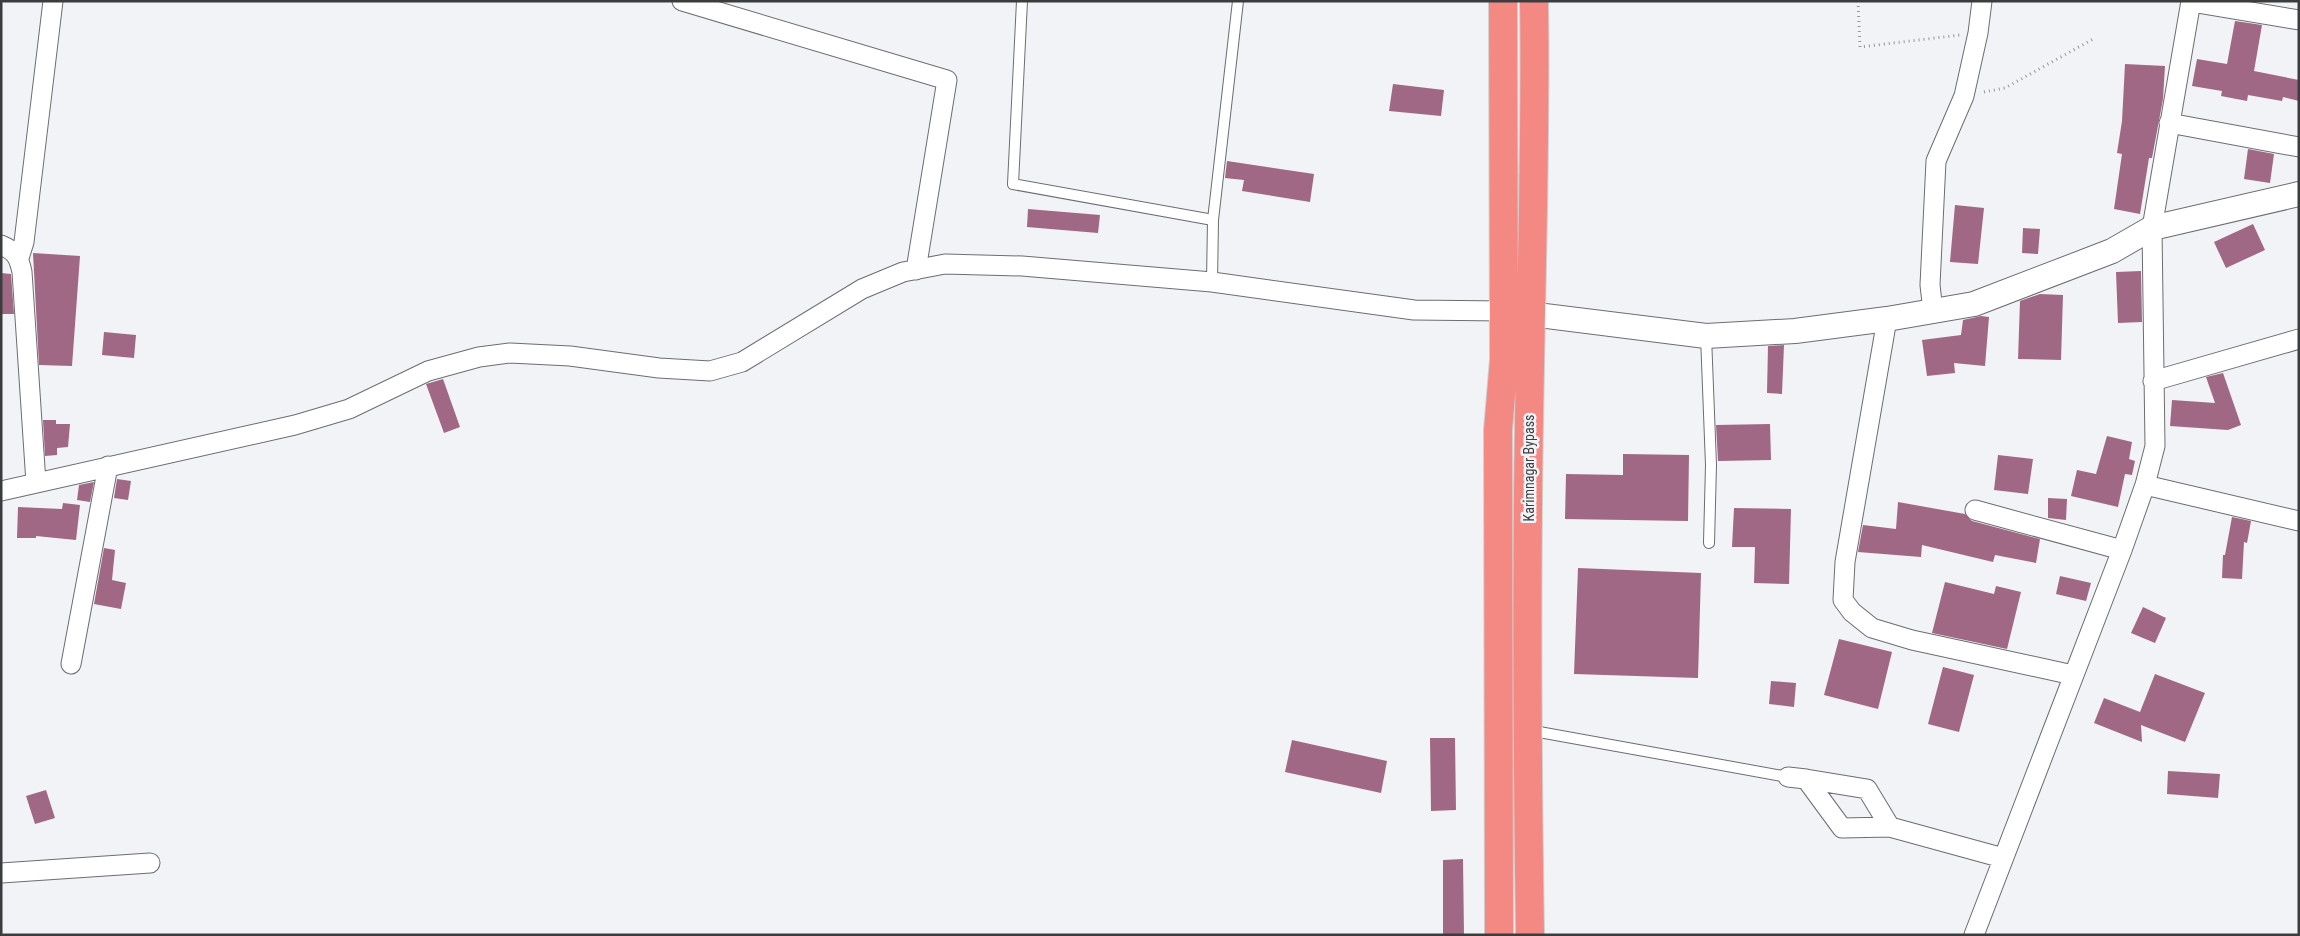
<svg xmlns="http://www.w3.org/2000/svg" width="2300" height="936" font-family="'Roboto Condensed',sans-serif">
  <rect width="100%" height="100%" fill="#f1f3f6"/>
  <!-- building -->
  <path fill="#a06884" d="M 2235,21 L 2262,25 L 2254,71 L 2299,80 L 2299,101 L 2283,97 L 2282,101 L 2248,95 L 2247,101 L 2221,96 L 2222,91 L 2192,86 L 2197,59 L 2227,64 Z
    M 2125,64 L 2165,66 L 2163,99 L 2152,158 L 2149,158 L 2140,214 L 2114,209 L 2122,154 L 2117,153 L 2122,121 Z
    M 1393,84 L 1444,90 L 1441,116 L 1389,111 Z
    M 2248,149 L 2274,154 L 2270,183 L 2244,179 Z
    M 1227,161 L 1314,174 L 1310,202 L 1242,191 L 1244,180 L 1225,178 Z
    M 1955,205 L 1984,208 L 1978,264 L 1950,262 Z
    M 1028,209 L 1100,215 L 1098,233 L 1027,227 Z
    M 2253,224 L 2265,250 L 2226,268 L 2214,242 Z
    M 2023,228 L 2040,229 L 2038,254 L 2022,253 Z
    M 33,253 L 80,256 L 72,366 L 39,365 Z
    M 2141,271 L 2142,322 L 2118,323 L 2116,272 Z
    M 1,273 L 11,274 L 14,314 L 1,314 Z
    M 2040,294 L 2063,295 L 2061,360 L 2018,359 L 2020,301 Z
    M 1981,316 L 1989,317 L 1985,366 L 1954,363 L 1955,373 L 1927,376 L 1922,340 L 1961,335 L 1963,320 Z
    M 104,332 L 136,335 L 134,358 L 102,355 Z
    M 1784,345 L 1782,394 L 1767,393 L 1768,346 Z
    M 2223,373 L 2241,425 L 2228,430 L 2170,426 L 2172,400 L 2215,403 L 2206,377 Z
    M 443,379 L 460,427 L 444,433 L 426,384 Z
    M 43,420 L 56,420 L 56,424 L 70,424 L 68,447 L 57,448 L 57,455 L 45,456 Z
    M 1770,424 L 1771,460 L 1718,461 L 1716,425 Z
    M 2107,436 L 2132,442 L 2129,459 L 2135,461 L 2132,475 L 2125,474 L 2118,507 L 2071,496 L 2077,470 L 2096,474 Z
    M 1623,454 L 1689,455 L 1688,521 L 1565,519 L 1566,474 L 1623,475 Z
    M 1998,455 L 2033,459 L 2028,494 L 1994,490 Z
    M 117,479 L 131,481 L 128,500 L 114,498 Z
    M 94,482 L 90,502 L 77,500 L 79,485 Z
    M 2048,498 L 2067,499 L 2066,520 L 2048,518 Z
    M 1898,502 L 1965,514 L 1972,521 L 2040,539 L 2036,563 L 1995,555 L 1993,562 L 1922,545 L 1921,557 L 1858,552 L 1863,525 L 1896,529 Z
    M 63,503 L 80,505 L 76,540 L 36,536 L 36,538 L 17,538 L 18,507 L 62,509 Z
    M 1734,508 L 1791,509 L 1789,584 L 1754,583 L 1755,547 L 1732,547 Z
    M 2232,517 L 2251,521 L 2247,543 L 2244,542 L 2242,579 L 2222,578 L 2223,555 L 2225,555 Z
    M 104,548 L 115,550 L 112,580 L 126,583 L 121,609 L 94,604 Z
    M 1578,568 L 1701,573 L 1698,678 L 1574,674 Z
    M 2060,576 L 2091,583 L 2086,601 L 2056,594 Z
    M 1945,582 L 1994,594 L 1996,586 L 2021,592 L 2007,649 L 1932,633 Z
    M 2143,607 L 2166,618 L 2155,643 L 2131,633 Z
    M 1839,639 L 1892,652 L 1878,709 L 1824,695 Z
    M 1943,667 L 1974,675 L 1959,732 L 1928,724 Z
    M 2155,674 L 2205,693 L 2185,742 L 2141,725 L 2142,742 L 2094,723 L 2104,698 L 2140,712 Z
    M 1771,681 L 1796,683 L 1794,707 L 1769,704 Z
    M 1430,738 L 1455,738 L 1456,810 L 1431,811 Z
    M 1292,740 L 1387,761 L 1381,793 L 1285,772 Z
    M 2168,771 L 2220,774 L 2218,798 L 2167,794 Z
    M 46,790 L 55,818 L 35,824 L 26,796 Z
    M 1463,859 L 1464,935 L 1443,935 L 1443,860 Z"/>
  <g fill="none" stroke-linecap="round" stroke-linejoin="round">
    <defs>
      <path id="service" d="M 1022,1 L 1013,184 L 1213,220 L 1212,282
        M 1213,220 L 1238,1
        M 1706,336 L 1711,465 L 1709,543
        M 1528,730 L 1788,777"/>
      <path id="minor" d="M 682,1 L 947,80 L 916,270
        M 2191,2 L 2299,20
        M 2169,123 L 2299,147
        M 1,245 C 16,251 19,258 22,272 L 36,483
        M 19,258 L 24,242 L 53,1
        M 1933,311 L 1930,285 L 1936,161 L 1964,96 L 1978,33 L 1982,1
        M 1887,319 L 1845,562 L 1843,600 L 1852,612 L 1872,628 L 1912,640 L 2073,675
        M 2153,381 L 2299,339
        M 2145,485 L 2299,521
        M 1,491 L 295,425 L 349,409 L 428,371 L 479,357 L 510,353 L 570,356 L 659,368 L 710,371 L 742,362 L 862,289 L 903,272 L 945,264 L 1022,266 L 1212,282 L 1414,310 L 1504,311
        M 1975,510 L 2122,550 L 2145,485 L 2155,446 L 2152,228 L 2191,1
        M 71,664 L 108,466
        M 1788,777 L 1806,779 L 1842,828 L 1890,827 L 1867,789 L 1806,779
        M 1890,827 L 2003,858
        M 1,873 L 150,863
        M 1974,935 L 2122,550"/>
      <path id="tertiary" d="M 1514,312 L 1706,336 L 1795,331 L 1887,319 L 1974,304 L 2112,251 L 2152,228 L 2299,194"/>
      <path id="trunk" d="M 1499,935 L 1498,430 L 1504,360 L 1503,1
        M 1530,935 C 1527,746 1526,556 1530,367 C 1532,245 1536,123 1534,1"/>
    </defs>
    <!-- service casing -->
    <use href="#service" stroke="#6c6d70" stroke-width="12"/>
    <!-- minor casing -->
    <use href="#minor" stroke="#6c6d70" stroke-width="21"/>
    <!-- tertiary casing -->
    <use href="#tertiary" stroke="#6c6d70" stroke-width="26"/>
    <!-- trunk casing -->
    <use href="#trunk" stroke="#d0d0d0" stroke-width="30"/>
    <!-- path -->
    <path stroke="#959799" stroke-width="3" stroke-dasharray="1 4" stroke-linecap="butt" d="M 1858,1 L 1860,47 L 1960,35
      M 1984,92 L 2005,88 L 2095,38"/>
    <!-- service -->
    <use href="#service" stroke="#fff" stroke-width="10"/>
    <!-- minor -->
    <use href="#minor" stroke="#fff" stroke-width="19"/>
    <!-- tertiary -->
    <use href="#tertiary" stroke="#fff" stroke-width="24"/>
    <!-- trunk -->
    <use href="#trunk" stroke="#f48882" stroke-width="28"/>
  </g>
  <g text-anchor="middle" stroke-width="5" stroke-linejoin="round" paint-order="stroke">
    <!-- street labels -->
    <g font-size="14" fill="#3b3c3d" stroke="#f1f3f6">
      <text transform="translate(1529 468) rotate(-90)" y="5">Karimnagar Bypass</text>
    </g>
  </g>
  <!-- border -->
  <rect width="2300" height="936" fill="none" stroke="#3b3c3d" stroke-width="5"/>
</svg>
